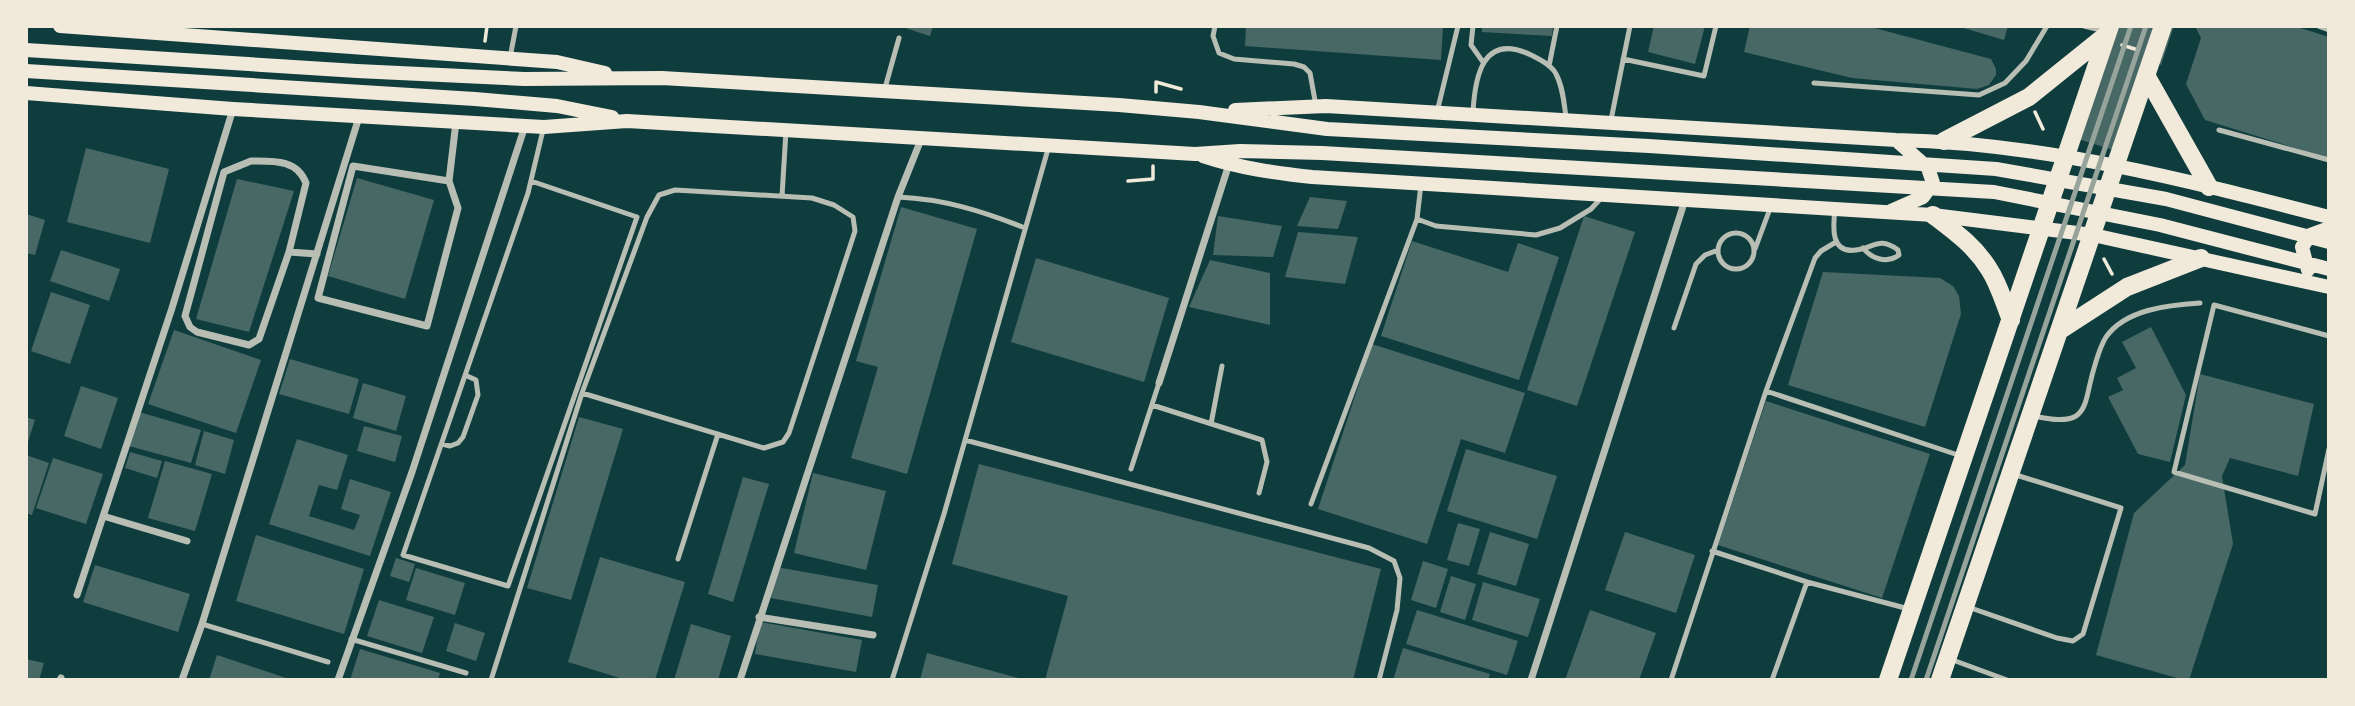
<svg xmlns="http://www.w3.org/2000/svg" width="2355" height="706" font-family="'Exo 2',sans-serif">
  <rect width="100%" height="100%" fill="#0f3d3e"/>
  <!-- building -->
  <path fill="#486865" d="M 899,26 L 933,26 L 930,36 Z
    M 1246,26 L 1443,26 L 1441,60 L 1245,46 Z
    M 1482,26 L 1553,26 L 1552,36 L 1482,32 Z
    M 1654,26 L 1705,26 L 1695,64 L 1648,52 Z
    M 1750,26 L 1867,26 L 1991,59 L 1996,69 L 1996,75 L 1989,85 L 1977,89 L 1852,78 L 1744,52 Z
    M 1957,26 L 2008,26 L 2004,40 Z
    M 2102,26 L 2174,26 L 2161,65 L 2147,60 L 2116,151 L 2078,139 Z
    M 2195,26 L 2294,26 L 2329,37 L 2327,158 L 2205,120 L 2186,84 L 2201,38 Z
    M 86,148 L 169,169 L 150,243 L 67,222 Z
    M 357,178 L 434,200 L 405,299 L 328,276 Z
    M 237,179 L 294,191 L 249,332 L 196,319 Z
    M 1310,197 L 1347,201 L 1338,229 L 1297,226 Z
    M 901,207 L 977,229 L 907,474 L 851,458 L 878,367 L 856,361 Z
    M 26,214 L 45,220 L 35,255 L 26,253 Z
    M 1218,216 L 1282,226 L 1273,257 L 1213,255 Z
    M 1584,216 L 1635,232 L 1577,406 L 1527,390 Z
    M 1298,232 L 1358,237 L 1345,284 L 1285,277 Z
    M 1412,241 L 1508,272 L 1518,243 L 1559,257 L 1519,380 L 1381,336 Z
    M 61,250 L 120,269 L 109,301 L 50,281 Z
    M 1036,258 L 1169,298 L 1144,382 L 1011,342 Z
    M 1210,260 L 1270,273 L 1270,325 L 1189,307 Z
    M 1823,272 L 1940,278 L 1953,286 L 1959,296 L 1961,314 L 1925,427 L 1788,385 Z
    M 51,292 L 90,305 L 70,364 L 31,351 Z
    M 2151,327 L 2186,395 L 2170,462 L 2138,454 L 2108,397 L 2123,390 L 2117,378 L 2136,368 L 2122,342 Z
    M 174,330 L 261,360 L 236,433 L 148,404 Z
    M 1372,344 L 1525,393 L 1505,453 L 1461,439 L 1427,544 L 1318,509 Z
    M 290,359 L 359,379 L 349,414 L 279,394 Z
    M 2200,374 L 2314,404 L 2298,476 L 2230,458 L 2222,476 L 2233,544 L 2189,680 L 2184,680 L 2096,655 L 2134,513 L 2185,465 Z
    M 363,383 L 406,396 L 396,431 L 353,418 Z
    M 81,386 L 118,398 L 101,449 L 64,436 Z
    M 1766,401 L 1930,454 L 1882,598 L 1718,545 Z
    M 139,412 L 201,430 L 191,463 L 129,446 Z
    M 26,417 L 35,420 L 27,445 L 26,445 Z
    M 579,417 L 623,429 L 571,600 L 527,588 Z
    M 364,426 L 402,436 L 395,462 L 357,451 Z
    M 204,431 L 234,440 L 225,474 L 195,465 Z
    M 297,439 L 348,455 L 337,490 L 319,485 L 309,516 L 354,530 L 360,515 L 341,509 L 350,479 L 391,492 L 370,556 L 269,524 Z
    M 1466,449 L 1557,476 L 1537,539 L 1447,511 Z
    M 130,452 L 162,461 L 157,478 L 125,468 Z
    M 26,455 L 49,463 L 32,515 L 26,513 Z
    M 53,458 L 103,474 L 86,524 L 36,508 Z
    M 165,461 L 212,474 L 195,531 L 148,518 Z
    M 979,464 L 1381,569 L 1353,680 L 1045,680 L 1068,596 L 952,564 Z
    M 813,473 L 886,491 L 866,570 L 794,553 Z
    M 743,477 L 769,484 L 733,602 L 708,594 Z
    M 1458,523 L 1480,529 L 1469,566 L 1447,560 Z
    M 1490,532 L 1529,544 L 1516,586 L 1477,574 Z
    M 1625,532 L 1695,555 L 1676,613 L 1605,590 Z
    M 256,535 L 364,569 L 344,634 L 236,601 Z
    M 600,557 L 685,582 L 655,680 L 626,680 L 568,662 Z
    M 396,558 L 415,564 L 409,582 L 390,576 Z
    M 1423,561 L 1448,569 L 1436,608 L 1411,600 Z
    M 95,565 L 190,594 L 178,632 L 83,602 Z
    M 776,567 L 878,585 L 872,617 L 771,598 Z
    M 416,568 L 465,583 L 455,615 L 406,600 Z
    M 1451,576 L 1476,584 L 1465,620 L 1440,612 Z
    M 1483,582 L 1540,599 L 1528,637 L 1472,620 Z
    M 379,600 L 434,617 L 422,653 L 367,636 Z
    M 1417,610 L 1518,641 L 1507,675 L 1406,644 Z
    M 1590,610 L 1656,633 L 1639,680 L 1565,680 Z
    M 760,622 L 862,640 L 856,672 L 755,654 Z
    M 455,623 L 485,633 L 476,661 L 446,651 Z
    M 691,624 L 731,636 L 718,680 L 674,680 Z
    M 1403,648 L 1490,674 L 1488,680 L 1393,680 Z
    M 360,649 L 440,673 L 438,680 L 350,680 Z
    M 927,653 L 1022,679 L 1022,680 L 920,680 Z
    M 217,655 L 289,679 L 289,680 L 209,680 Z
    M 26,659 L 44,663 L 39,680 L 26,680 Z"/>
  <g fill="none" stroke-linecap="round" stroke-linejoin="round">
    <!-- path -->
    <path stroke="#f1e9da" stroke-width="3.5" d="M 485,41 L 487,26
      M 2122,45 L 2138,50
      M 1156,92 L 1156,82 L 1181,89
      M 2035,112 L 2043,129
      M 1128,181 L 1153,179 L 1153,166
      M 2104,259 L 2112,274"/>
    <!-- service -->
    <path stroke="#b8beb3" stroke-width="5" d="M 1215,26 L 1213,36 L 1219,53 L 1234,59 L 1294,64 L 1304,67 L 1310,73 L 1316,106
      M 1473,26 L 1471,45 L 1483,62
      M 2084,26 L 2105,31
      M 2318,26 L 2329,30
      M 510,58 L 516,26
      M 1623,59 L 1704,76 L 1716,26
      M 1549,66 L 1557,26
      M 1814,83 L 1979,95 L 2005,83 L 2026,61 L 2047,26
      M 885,88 L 899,38
      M 1437,112 L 1458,26
      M 1473,112 C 1475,76 1483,32 1531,55 C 1539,59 1552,65 1556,74 C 1563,87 1564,103 1566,117
      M 1611,120 L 1630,26
      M 2219,130 L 2329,160
      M 531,181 L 637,217 L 508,586 L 403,555 L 528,193 L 543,130
      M 1421,184 L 1417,219 L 1436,226 L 1536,235 L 1560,228 L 1591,209 L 1603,196
      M 782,196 L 786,131
      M 898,197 C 944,199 982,211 1025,228
      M 1835,209 C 1833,226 1830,254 1856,250 C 1874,248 1879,236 1898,250 L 1899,255 C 1887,264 1872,259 1863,248
      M1718 251a18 18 0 1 1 36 0a18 18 0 1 1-36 0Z
      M 1755,249 L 1771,206
      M 1674,328 L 1696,264 L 1705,255 L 1718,250
      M 2329,336 L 2214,305 L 2174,472 L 2315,514 L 2329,449
      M 1766,391 L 1961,456
      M 1152,405 L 1262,440 L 1267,462 L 1259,493
      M 2033,416 C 2045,418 2064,423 2076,416 C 2085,410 2087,397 2089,388 C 2092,374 2099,348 2106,337 C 2126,309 2169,305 2200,303
      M 1211,424 L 1222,366
      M 965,440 L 1369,548 L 1394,561 L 1400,578 L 1397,610 L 1379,680
      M 442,444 L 450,446 L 458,443 L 463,437 L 478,395 L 476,380 L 465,375
      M 1131,469 L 1159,383
      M 1311,504 L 1417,219
      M 1712,551 L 1807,582 L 1909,609
      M 678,559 L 718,434
      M 1968,607 L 2057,638 L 2073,641 L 2083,634 L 2121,508 L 2013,474
      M 202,624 L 328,662
      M 351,639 L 466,673
      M 1950,659 L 2007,680
      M 491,680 L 582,393 L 647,217 L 659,195 L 675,190 L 812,198 L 834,205 L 853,217 L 855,231 L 789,433 L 783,442 L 764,448 L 582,393
      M 892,680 L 944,514 L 1048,149
      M 1671,680 L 1766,391 L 1815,258 L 1821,251 L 1836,242
      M 1772,680 L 1807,582"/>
    <!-- minor -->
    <path stroke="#b8beb3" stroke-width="7" d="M 251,161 C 273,161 297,159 306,183 L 289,252 L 259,339 L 249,345 L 197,332 L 190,327 L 185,316 L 224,172 Z
      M 449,181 L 353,166 L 318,298 L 427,326 L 458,208 L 449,181 L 456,122
      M 289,252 L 317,254
      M 1159,383 L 1229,164
      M 103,516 L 187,541
      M 77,595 L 172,308 L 233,109
      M 759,617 L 873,635
      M 60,680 L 61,678
      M 182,680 L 202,624 L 359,117
      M 338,680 L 412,472 L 525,126
      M 740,680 L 898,197 L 922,137
      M 1531,680 L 1685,200"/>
    <!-- secondary -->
    <path stroke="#f1e9da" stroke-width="14" d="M 60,26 L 557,62 L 605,73
      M 26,50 L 357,71 L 524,79 L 662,78 L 1119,105 L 1199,112 L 1327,129 L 1649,146 L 1996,169 L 2166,199 L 2329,242
      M 26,71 L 475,99 L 557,106 L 612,117
      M 26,93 L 233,109 L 544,127 L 627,121 L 1195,154 L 1240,151 L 1322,153 L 1994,192 L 2160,225 L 2329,269
      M 1235,110 L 1326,106 L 1896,140 C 2044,143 2186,180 2329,217
      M 1203,156 C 1239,168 1275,173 1312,177 L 1933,215 L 2093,235 L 2329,287
      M 1891,211 L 1923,197 L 1933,183 L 1928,168 L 1896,140
      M 2308,270 L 2302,247 L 2310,235 L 2329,228"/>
    <!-- primary -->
    <path stroke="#f1e9da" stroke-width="18" d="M 2147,77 L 2209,187
      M 1944,141 L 2029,97 L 2106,35
      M 1933,215 C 1954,231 1975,246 1989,269 C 1999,284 2004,303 2011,320
      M 2059,331 L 2127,287 L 2201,258
      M 1888,680 L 2110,26
      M 1940,680 L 2163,26"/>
    <!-- rail -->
    <path stroke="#97a49c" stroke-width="5" d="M 1911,680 L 2131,26
      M 1926,680 L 2146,26"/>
  </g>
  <!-- border -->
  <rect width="2355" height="706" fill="none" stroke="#f1e9da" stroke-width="56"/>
</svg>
